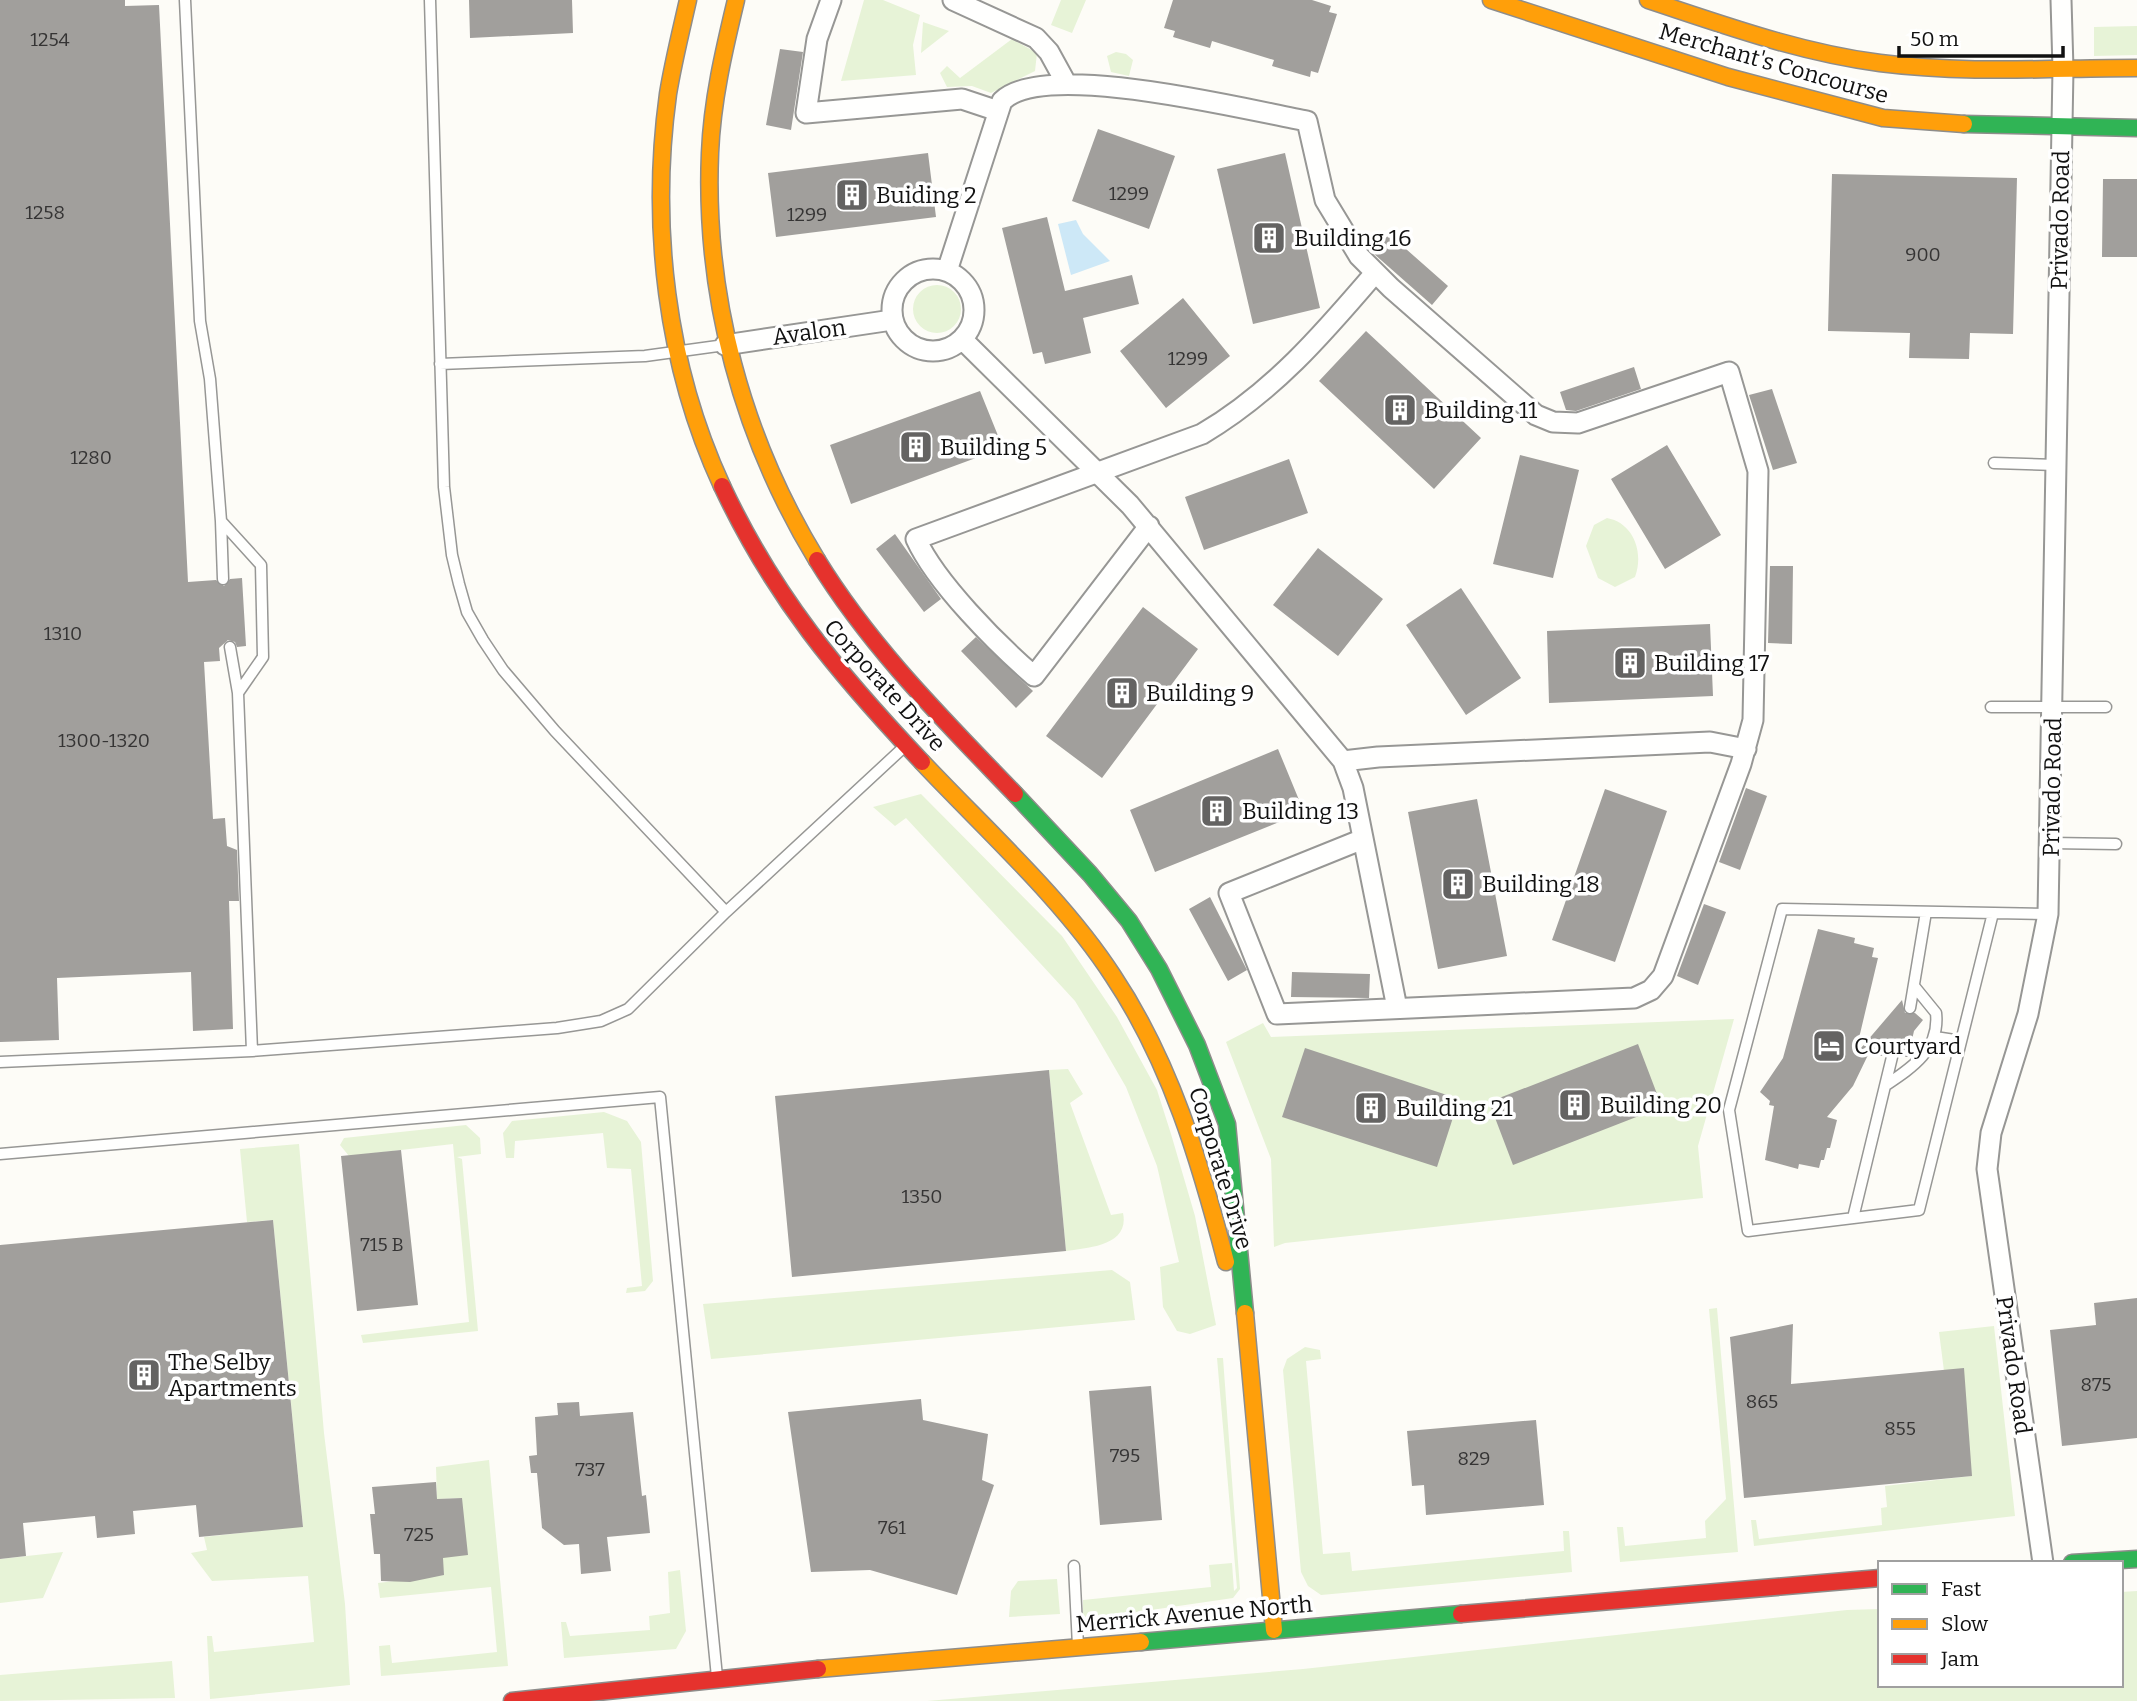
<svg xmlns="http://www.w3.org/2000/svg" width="2137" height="1701" font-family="Bitter,serif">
  <rect width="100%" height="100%" fill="#fdfcf7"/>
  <!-- green -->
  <path fill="#e7f3d7" d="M 864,0 L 883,0 L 920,15 L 913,45 L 916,75 L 841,81 Z
    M 1061,0 L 1086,0 L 1072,33 L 1051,25 Z
    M 923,22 L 949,31 L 921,53 Z
    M 2137,26 L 2137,55 L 2094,56 L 2094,27 Z
    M 1012,39 L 1037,53 L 1035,71 L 991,93 L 972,86 L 947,87 L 940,73 L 947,66 L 960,78 Z
    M 1116,52 L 1126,54 L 1133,60 L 1129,76 L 1111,72 L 1107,56 Z
    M913 309a24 24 0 1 1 48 0a24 24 0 1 1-48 0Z
    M 1607,518 C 1634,523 1644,553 1635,577 L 1615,587 L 1598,578 L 1586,546 L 1594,525 Z
    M 921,794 L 1062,936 L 1117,1017 L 1157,1090 L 1171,1134 L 1195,1216 L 1216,1325 L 1190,1334 L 1177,1331 L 1163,1307 L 1160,1267 L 1179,1262 L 1157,1166 L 1126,1087 L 1097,1037 L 1075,1001 L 906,818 L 895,826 L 873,807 Z
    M 1734,1019 L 1698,1146 L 1703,1198 L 1285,1243 L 1274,1247 L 1271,1159 L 1226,1042 L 1263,1023 L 1271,1037 Z
    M 1068,1069 L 1083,1094 L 1070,1103 L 1111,1215 L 1123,1213 C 1130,1246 1087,1248 1066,1251 L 1049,1070 Z
    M 604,1112 L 627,1121 L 641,1142 L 653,1281 L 645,1291 L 626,1293 L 627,1288 L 642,1286 L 631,1169 L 607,1168 L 603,1133 L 515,1141 L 514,1158 L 506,1158 L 503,1133 L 512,1121 Z
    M 466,1125 L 480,1138 L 481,1154 L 457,1157 L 462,1159 L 478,1331 L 363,1343 L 361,1335 L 469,1322 L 453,1144 L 349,1156 L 340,1145 L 344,1138 Z
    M 299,1144 L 324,1433 L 345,1604 L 350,1685 L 210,1699 L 207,1636 L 212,1636 L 214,1652 L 314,1642 L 308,1576 L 212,1581 L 191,1553 L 207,1550 L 204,1537 L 303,1526 L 273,1220 L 247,1222 L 240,1149 Z
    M 1112,1270 L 1130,1282 L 1135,1320 L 711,1359 L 703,1304 Z
    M 1717,1308 L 1738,1552 L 1620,1562 L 1617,1527 L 1623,1527 L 1625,1546 L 1706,1538 L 1705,1521 L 1726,1499 L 1709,1309 Z
    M 1994,1326 L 2015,1516 L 1754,1546 L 1751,1520 L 1756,1520 L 1759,1539 L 1882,1525 L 1881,1508 L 1887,1507 L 1885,1486 L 1971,1476 L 1960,1370 L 1944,1371 L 1939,1332 Z
    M 1305,1347 L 1320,1350 L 1321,1359 L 1306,1361 L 1323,1554 L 1350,1552 L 1352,1571 L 1564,1551 L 1563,1531 L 1569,1531 L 1572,1572 L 1321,1595 L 1308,1586 L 1301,1572 L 1283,1370 L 1287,1359 Z
    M 1217,1358 L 1223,1358 L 1240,1589 L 1233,1598 L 1083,1620 L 1083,1600 L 1211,1587 L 1209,1565 L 1232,1563 L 1234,1591 L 1237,1588 Z
    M 489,1460 L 508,1666 L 381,1676 L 379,1646 L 390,1645 L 392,1663 L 497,1652 L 491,1587 L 380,1598 L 378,1583 L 443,1575 L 443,1558 L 462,1498 L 437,1499 L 436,1467 Z
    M 63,1552 L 43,1598 L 0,1603 L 0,1559 Z
    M 680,1570 L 686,1631 L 676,1649 L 564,1658 L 561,1622 L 566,1622 L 570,1636 L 650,1630 L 649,1616 L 670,1613 L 668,1572 Z
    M 1057,1579 L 1060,1614 L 1009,1617 L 1011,1591 L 1018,1581 Z
    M 2137,1591 L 2137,1701 L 927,1701 L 1303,1669 L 1847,1610 L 1880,1609 L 1880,1685 L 2121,1685 L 2121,1592 Z
    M 172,1661 L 175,1698 L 0,1701 L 0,1675 Z"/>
  <!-- water -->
  <path fill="#cde8f7" d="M 1076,220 L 1083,234 L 1110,261 L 1071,275 L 1058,224 Z"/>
  <!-- building -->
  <path fill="#a19f9c" d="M 0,0 L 125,0 L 125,6 L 159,5 L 188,582 L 216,580 L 224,586 L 230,579 L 242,578 L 246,646 L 237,647 L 235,642 L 228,640 L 219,648 L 220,661 L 204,662 L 213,819 L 225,818 L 227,846 L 237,850 L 239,901 L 229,901 L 233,1029 L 193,1031 L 191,972 L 57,978 L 59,1040 L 0,1042 Z
    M 469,0 L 572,0 L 573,33 L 470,38 Z
    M 1173,0 L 1312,0 L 1331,6 L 1329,12 L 1337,14 L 1318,73 L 1311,71 L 1310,77 L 1272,66 L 1274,60 L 1212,41 L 1210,48 L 1173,37 L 1175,31 L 1164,28 Z
    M 780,49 L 803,52 L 791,130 L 766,125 Z
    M 1098,129 L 1175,156 L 1149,229 L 1072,201 Z
    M 928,153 L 936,217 L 776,237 L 768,173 Z
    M 1285,153 L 1320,308 L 1253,324 L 1217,169 Z
    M 1832,174 L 2017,178 L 2013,334 L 1970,333 L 1969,359 L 1909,358 L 1910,333 L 1828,331 Z
    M 2103,179 L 2137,179 L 2137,257 L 2102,257 Z
    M 1047,217 L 1065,291 L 1132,275 L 1139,304 L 1083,318 L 1091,353 L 1045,364 L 1042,352 L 1033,354 L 1002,228 Z
    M 1389,234 L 1448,286 L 1432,305 L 1373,253 Z
    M 1183,298 L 1230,356 L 1166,408 L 1120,351 Z
    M 1366,331 L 1481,438 L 1434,489 L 1319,381 Z
    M 1634,367 L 1641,389 L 1576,411 L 1566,410 L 1560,392 Z
    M 1772,389 L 1797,463 L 1773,470 L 1749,395 Z
    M 980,391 L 1003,448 L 851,504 L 830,445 Z
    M 1667,445 L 1721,535 L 1665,569 L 1611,479 Z
    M 1520,455 L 1579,470 L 1553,578 L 1493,564 Z
    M 1289,459 L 1308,513 L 1204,550 L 1185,497 Z
    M 895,534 L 941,599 L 924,612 L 876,549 Z
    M 1318,548 L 1383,599 L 1338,656 L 1273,605 Z
    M 1770,566 L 1793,566 L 1792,644 L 1768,643 Z
    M 1461,588 L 1521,678 L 1466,715 L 1406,625 Z
    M 1143,607 L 1198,649 L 1102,778 L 1046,736 Z
    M 1710,624 L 1713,696 L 1549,703 L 1547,631 Z
    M 976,637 L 1033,691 L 1016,708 L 961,651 Z
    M 1278,749 L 1304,812 L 1155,872 L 1130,810 Z
    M 1746,788 L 1767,796 L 1740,870 L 1719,862 Z
    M 1605,789 L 1667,811 L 1615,962 L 1552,940 Z
    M 1477,799 L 1507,956 L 1438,969 L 1408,812 Z
    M 1210,897 L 1247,970 L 1228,981 L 1189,909 Z
    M 1704,904 L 1726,912 L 1698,985 L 1677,976 Z
    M 1818,929 L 1855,938 L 1854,943 L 1874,948 L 1872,957 L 1878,958 L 1855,1055 L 1902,1000 L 1905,1013 L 1915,1013 L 1923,1020 L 1914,1031 L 1908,1057 L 1899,1057 L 1893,1050 L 1885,1056 L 1868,1055 L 1853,1086 L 1827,1117 L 1837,1120 L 1830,1148 L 1827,1148 L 1824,1160 L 1821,1160 L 1819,1168 L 1799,1164 L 1798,1169 L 1765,1160 L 1774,1106 L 1769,1105 L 1770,1101 L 1760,1092 L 1783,1058 Z
    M 1292,972 L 1370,974 L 1369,998 L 1291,997 Z
    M 1638,1044 L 1662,1107 L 1513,1165 L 1489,1102 Z
    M 1305,1048 L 1459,1099 L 1437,1167 L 1282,1117 Z
    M 1049,1070 L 1066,1251 L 792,1277 L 775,1096 Z
    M 401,1150 L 418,1305 L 357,1311 L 341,1156 Z
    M 273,1220 L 303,1527 L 199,1537 L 196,1505 L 133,1511 L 135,1534 L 97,1538 L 95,1516 L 23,1523 L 26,1556 L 0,1559 L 0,1245 Z
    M 2137,1298 L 2137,1438 L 2062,1446 L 2050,1330 L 2096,1325 L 2094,1303 Z
    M 1793,1324 L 1791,1384 L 1964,1368 L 1972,1476 L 1744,1498 L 1730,1337 Z
    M 1151,1386 L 1162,1520 L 1100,1525 L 1089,1391 Z
    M 921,1399 L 923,1420 L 988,1434 L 982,1480 L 994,1485 L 957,1595 L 870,1570 L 811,1572 L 788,1412 Z
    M 579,1402 L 580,1416 L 633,1412 L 642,1496 L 646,1495 L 650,1533 L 607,1537 L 611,1571 L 581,1574 L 579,1544 L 564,1545 L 542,1528 L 537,1473 L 531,1473 L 529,1456 L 537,1455 L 535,1417 L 558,1415 L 557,1403 Z
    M 1536,1420 L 1544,1505 L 1426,1515 L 1424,1485 L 1412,1486 L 1407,1431 Z
    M 436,1482 L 437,1499 L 462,1498 L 468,1555 L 443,1558 L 444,1575 L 410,1582 L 381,1581 L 380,1554 L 374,1554 L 370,1514 L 375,1514 L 372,1487 Z"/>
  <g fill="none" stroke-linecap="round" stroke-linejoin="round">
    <defs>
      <path id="lane" d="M 185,0 L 200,321 L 210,379 L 221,521 L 261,565 L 263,657 L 238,693
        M 430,0 L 444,487 L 452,555 L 459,584 L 467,612 L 483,640 L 503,670 L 555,731 L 726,912
        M 440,364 L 645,356 L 725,345
        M 1994,463 L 2056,465
        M 221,521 L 223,579
        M 230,647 L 238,693 L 252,1051
        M 1991,707 L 2106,707
        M 2051,843 L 2116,844
        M 1993,913 L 1919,1210 L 1748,1231 L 1729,1110 L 1782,909 L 2048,914
        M 1910,1008 L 1926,912
        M 1935,1037 L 1961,1041
        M 0,1062 L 252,1051 L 557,1028 L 601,1021 L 628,1009 L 726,912 L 904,747
        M 1886,1085 C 1913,1067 1940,1049 1936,1013 L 1914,986
        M 0,1154 L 660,1097 L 717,1677
        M 1853,1218 L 1892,1057
        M 1074,1566 L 1078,1646"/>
      <path id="street" d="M 831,0 L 817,39 L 806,113 L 962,99 L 998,111
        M 953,0 L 1036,38 L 1049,52 L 1066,83
        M892 310a41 41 0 1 1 82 0a41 41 0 1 1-82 0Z
        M 947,271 L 1002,101 C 1044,59 1247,110 1307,121 L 1325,200 L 1359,256 L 1391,288 L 1536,415 L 1553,422 L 1578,423 L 1729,372 L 1758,471 L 1753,720 L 1741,764 L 1663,976 L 1651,990 L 1634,998 L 1277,1014 L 1229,893 L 1363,839
        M 962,339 L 1130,505 L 1343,761 L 1353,788 L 1397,1008
        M 725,345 L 892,320
        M 1149,526 L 1034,676 C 997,644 936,583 916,539 L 1202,434 C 1273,392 1322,335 1375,273
        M 1343,761 L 1378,757 L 1710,742 L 1746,749
        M 2043,1563 L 1987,1169 L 1991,1133 L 2028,1014 L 2048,914 L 2063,69 L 2061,0"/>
      <path id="fast" d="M 1964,124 L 2137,128
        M 1015,794 L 1090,874 L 1129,921 L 1159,969 L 1197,1045 L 1227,1124 L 1245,1313
        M 2072,1563 L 2137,1559
        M 1141,1642 L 1461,1614"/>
      <path id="slow" d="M 688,0 C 681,31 673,63 668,94 C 650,225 666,365 722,486
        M 736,0 C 724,50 712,101 710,153 C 704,296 742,437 817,560
        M 1491,0 L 1728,77 L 1883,118 L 1964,124
        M 1648,0 C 1724,25 1801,53 1880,63 C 1966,74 2051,68 2137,68
        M 922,762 C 984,828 1064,900 1113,976 C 1171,1063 1200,1162 1226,1262
        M 1245,1313 L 1274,1630
        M 818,1669 L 1141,1642"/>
      <path id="jam" d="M 722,486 C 774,597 838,673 922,762
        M 817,560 C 871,648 944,720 1015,794
        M 1461,1614 L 1880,1578
        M 512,1701 L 818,1669"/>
    </defs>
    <!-- lane casing -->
    <use href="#lane" stroke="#979795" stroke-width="13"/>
    <!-- street casing -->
    <use href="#street" stroke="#979795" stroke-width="23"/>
    <!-- fast casing -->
    <use href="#fast" stroke="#8e8d8b" stroke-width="19"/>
    <!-- slow casing -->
    <use href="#slow" stroke="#8e8d8b" stroke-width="19"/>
    <!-- jam casing -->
    <use href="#jam" stroke="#8e8d8b" stroke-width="19"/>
    <!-- lane -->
    <use href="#lane" stroke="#fffffe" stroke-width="10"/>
    <!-- street -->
    <use href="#street" stroke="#fffffe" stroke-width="19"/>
    <!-- fast -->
    <use href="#fast" stroke="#30b455" stroke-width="16"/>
    <!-- slow -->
    <use href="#slow" stroke="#ff9f0a" stroke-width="16"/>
    <!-- jam -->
    <use href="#jam" stroke="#e5322d" stroke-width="16"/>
  </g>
  <!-- icons -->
  <defs>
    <symbol id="building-square" viewBox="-11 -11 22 22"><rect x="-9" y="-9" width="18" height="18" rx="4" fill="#646362" stroke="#fff"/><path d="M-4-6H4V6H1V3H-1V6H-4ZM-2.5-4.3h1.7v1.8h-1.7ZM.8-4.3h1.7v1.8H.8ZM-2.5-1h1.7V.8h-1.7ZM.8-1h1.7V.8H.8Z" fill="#fff"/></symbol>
    <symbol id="hotel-square" viewBox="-11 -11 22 22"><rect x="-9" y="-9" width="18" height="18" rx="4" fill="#646362" stroke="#fff"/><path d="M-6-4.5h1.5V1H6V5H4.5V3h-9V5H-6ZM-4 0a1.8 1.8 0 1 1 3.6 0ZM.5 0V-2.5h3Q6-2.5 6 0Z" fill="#fff"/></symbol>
  </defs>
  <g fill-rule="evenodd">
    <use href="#building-square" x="833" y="176" width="38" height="38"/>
    <use href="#building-square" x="1250" y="219" width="38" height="38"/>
    <use href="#building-square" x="1381" y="391" width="38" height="38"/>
    <use href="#building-square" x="897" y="428" width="38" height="38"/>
    <use href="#building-square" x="1611" y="644" width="38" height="38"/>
    <use href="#building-square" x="1103" y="674" width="38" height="38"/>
    <use href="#building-square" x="1198" y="792" width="38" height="38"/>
    <use href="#building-square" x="1439" y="865" width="38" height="38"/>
    <use href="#hotel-square" x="1810" y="1027" width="38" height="38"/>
    <use href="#building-square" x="1556" y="1086" width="38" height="38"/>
    <use href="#building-square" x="1352" y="1089" width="38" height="38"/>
    <use href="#building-square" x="125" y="1356" width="38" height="38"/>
  </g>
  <g text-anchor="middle" stroke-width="7" stroke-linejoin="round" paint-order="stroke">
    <!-- number labels -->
    <g font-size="19" fill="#353434">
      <text x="50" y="46">1254</text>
      <text x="1129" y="200">1299</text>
      <text x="45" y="219">1258</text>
      <text x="807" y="221">1299</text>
      <text x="1923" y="261">900</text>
      <text x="1188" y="365">1299</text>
      <text x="91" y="464">1280</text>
      <text x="63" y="640">1310</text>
      <text x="104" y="747">1300-1320</text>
      <text x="922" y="1203">1350</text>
      <text x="382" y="1251">715 B</text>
      <text x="2096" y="1391">875</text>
      <text x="1762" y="1408">865</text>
      <text x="1900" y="1435">855</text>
      <text x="1125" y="1462">795</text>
      <text x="1474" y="1465">829</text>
      <text x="590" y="1476">737</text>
      <text x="892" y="1534">761</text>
      <text x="419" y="1541">725</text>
    </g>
    <!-- street labels -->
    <g font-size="23" fill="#111" stroke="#fff">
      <text transform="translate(1774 63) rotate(16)" y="8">Merchant's Concourse</text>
      <text transform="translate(2060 220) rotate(-89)" y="8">Privado Road</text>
      <text transform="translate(809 332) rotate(-8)" y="8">Avalon</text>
      <text transform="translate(885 685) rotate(48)" y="8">Corporate Drive</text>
      <text transform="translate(2052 787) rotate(-89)" y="8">Privado Road</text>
      <text transform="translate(1221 1168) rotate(73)" y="8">Corporate Drive</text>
      <text transform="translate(2014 1365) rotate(82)" y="8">Privado Road</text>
      <text transform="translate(1194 1614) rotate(-5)" y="8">Merrick Avenue North</text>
    </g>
    <!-- poi labels -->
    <g font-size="23" fill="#111" stroke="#fff" text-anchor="start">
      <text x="876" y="203">Buiding 2</text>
      <text x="1294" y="246">Building 16</text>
      <text x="1424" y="418">Building 11</text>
      <text x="940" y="455">Building 5</text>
      <text x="1654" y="671">Building 17</text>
      <text x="1146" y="701">Building 9</text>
      <text x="1242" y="819">Building 13</text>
      <text x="1482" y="892">Building 18</text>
      <text x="1854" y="1054">Courtyard</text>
      <text x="1600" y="1113">Building 20</text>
      <text x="1396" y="1116">Building 21</text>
      <text x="168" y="1370">The Selby<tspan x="168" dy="26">Apartments</tspan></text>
    </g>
  </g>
  <!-- legend -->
  <rect x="1878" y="1561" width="245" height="126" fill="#ffffff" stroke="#a0a0a0" stroke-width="2"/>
  <rect x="1892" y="1584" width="35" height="10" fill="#30b455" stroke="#a0a0a0" stroke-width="2"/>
  <text x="1941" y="1596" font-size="21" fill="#111111">Fast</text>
  <rect x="1892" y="1619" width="35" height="10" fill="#ff9f0a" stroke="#a0a0a0" stroke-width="2"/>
  <text x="1941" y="1631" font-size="21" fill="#111111">Slow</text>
  <rect x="1892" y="1654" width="35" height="10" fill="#e5322d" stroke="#a0a0a0" stroke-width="2"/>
  <text x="1941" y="1666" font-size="21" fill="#111111">Jam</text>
  <!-- scale -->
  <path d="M1899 46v10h164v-10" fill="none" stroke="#111111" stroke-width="3.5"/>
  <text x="1910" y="46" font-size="21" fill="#111111" stroke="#ffffff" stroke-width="5" paint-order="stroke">50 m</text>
</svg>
